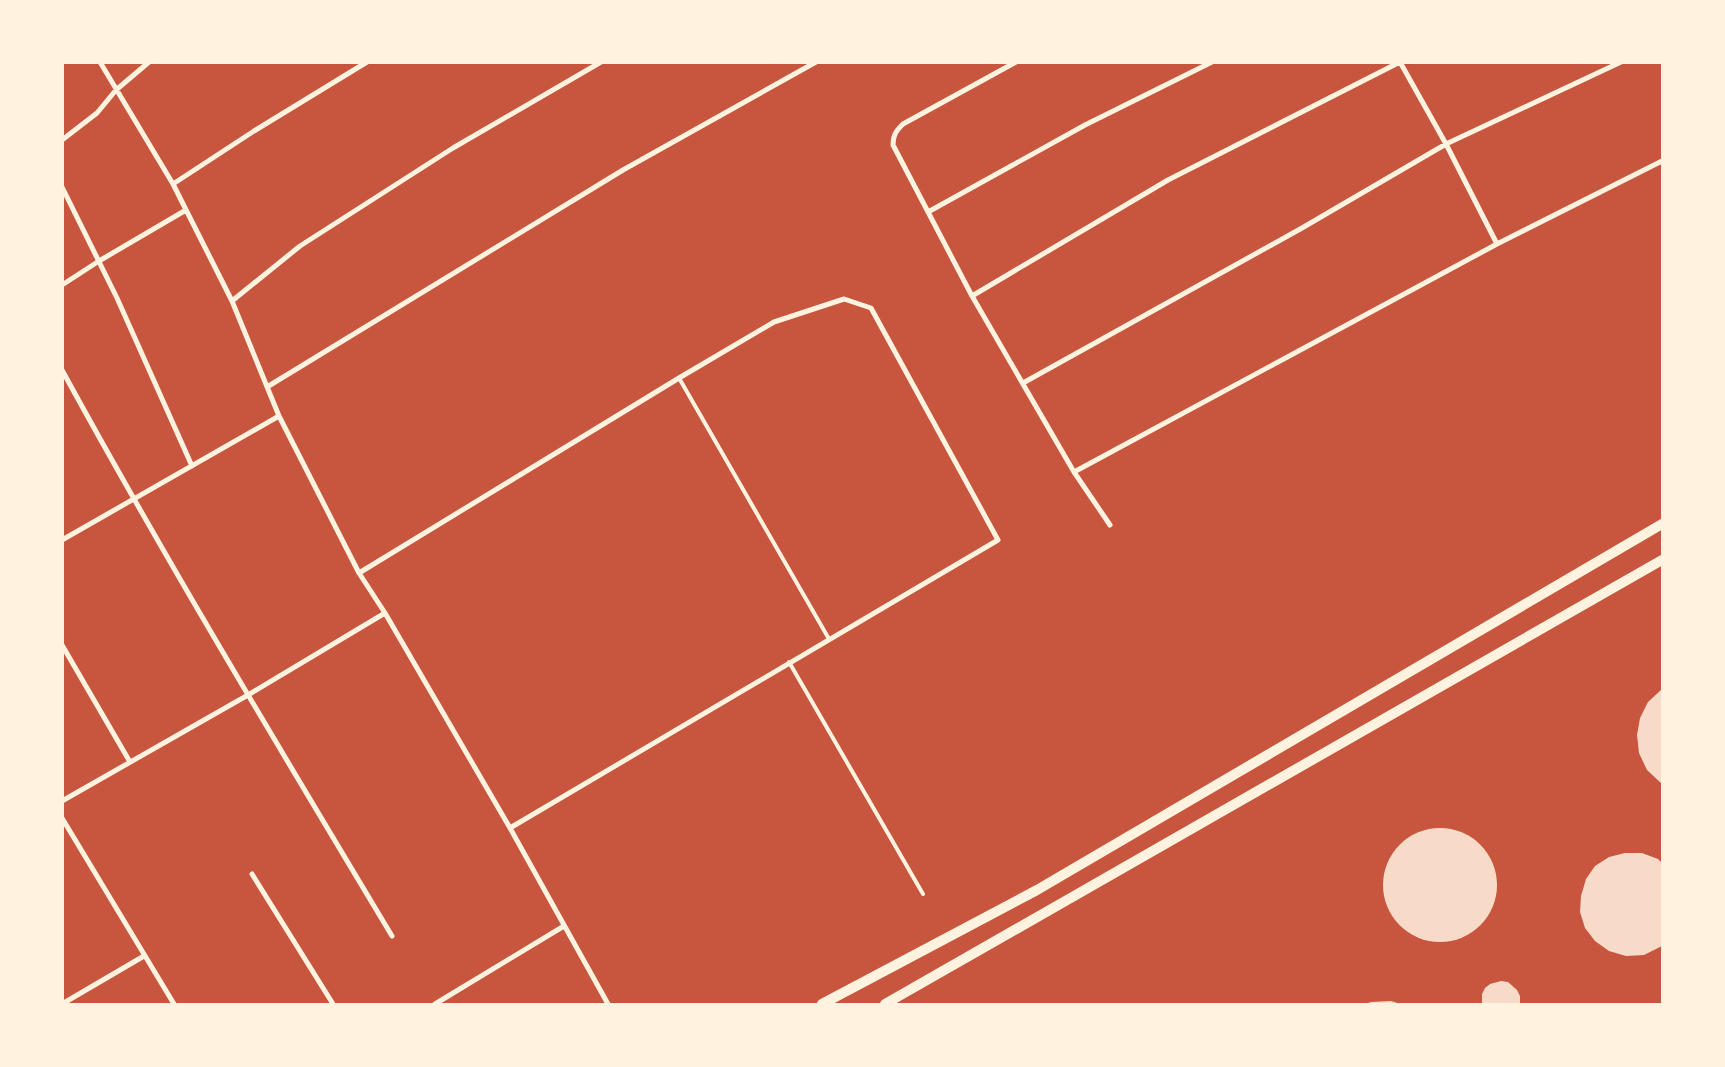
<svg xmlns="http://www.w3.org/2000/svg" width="1725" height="1067" font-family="Roboto,sans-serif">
  <rect width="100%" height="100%" fill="#c8553d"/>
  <!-- building -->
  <path fill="#f7dbc8" d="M 1662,689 L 1662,784 L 1647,770 L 1639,753 L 1637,735 L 1640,718 L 1648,702 Z
    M1383 885a57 57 0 1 1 114 0a57 57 0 1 1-114 0Z
    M 1625,853 L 1642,853 L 1658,859 L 1662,863 L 1662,946 L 1644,955 L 1626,956 L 1609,951 L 1595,941 L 1585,928 L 1580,912 L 1581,896 L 1586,879 L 1595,866 L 1609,857 Z
    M 1501,981 L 1508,982 L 1517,990 L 1520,996 L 1520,1004 L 1482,1004 L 1482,994 L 1485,988 L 1490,984 Z
    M 1391,1001 L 1401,1004 L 1365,1004 L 1371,1002 Z"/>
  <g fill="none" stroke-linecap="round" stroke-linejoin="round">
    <!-- service -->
    <path stroke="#fff3e0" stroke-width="4" d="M 679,378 L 829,639
      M 789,662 L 923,894"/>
    <!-- minor -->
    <path stroke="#fff3e0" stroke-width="5" d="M 100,62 L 173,184 L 232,301 L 279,416 L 359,573 L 385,613 L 510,828 L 608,1004
      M 1016,62 L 903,124 C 896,131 893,135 893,145 L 972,296 L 1074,472 L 1110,525
      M 1400,62 L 1446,144 L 1497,244
      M 62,140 L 97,113 L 116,90 L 149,62
      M 173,184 L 254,131 L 367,62
      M 62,187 L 117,298 L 192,466
      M 928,212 L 1085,125 L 1212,62
      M 62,285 L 99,261 L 186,210
      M 972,296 L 1168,180 L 1400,62
      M 232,301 L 300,246 L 453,148 L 601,62
      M 62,370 C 167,562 280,749 392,936
      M 1023,383 L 1302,228 L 1446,144 L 1621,62
      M 267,387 L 623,170 L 816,62
      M 1074,472 L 1497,244 L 1662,161
      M 62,540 L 279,416
      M 359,573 L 679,378 L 774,322 L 844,299 L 871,308 L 998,540 L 510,828
      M 62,645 L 130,762
      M 62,801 L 248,695 L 385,613
      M 62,818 L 174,1004
      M 252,874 L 333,1004
      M 62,1004 L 144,956
      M 435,1004 L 564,926"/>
    <!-- secondary -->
    <path stroke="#fff3e0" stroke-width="10" d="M 822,1004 L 1037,890 L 1662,524
      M 885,1004 L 1662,560"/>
  </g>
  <!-- border -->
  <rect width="1725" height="1067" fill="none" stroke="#fff3e0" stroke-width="128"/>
</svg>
